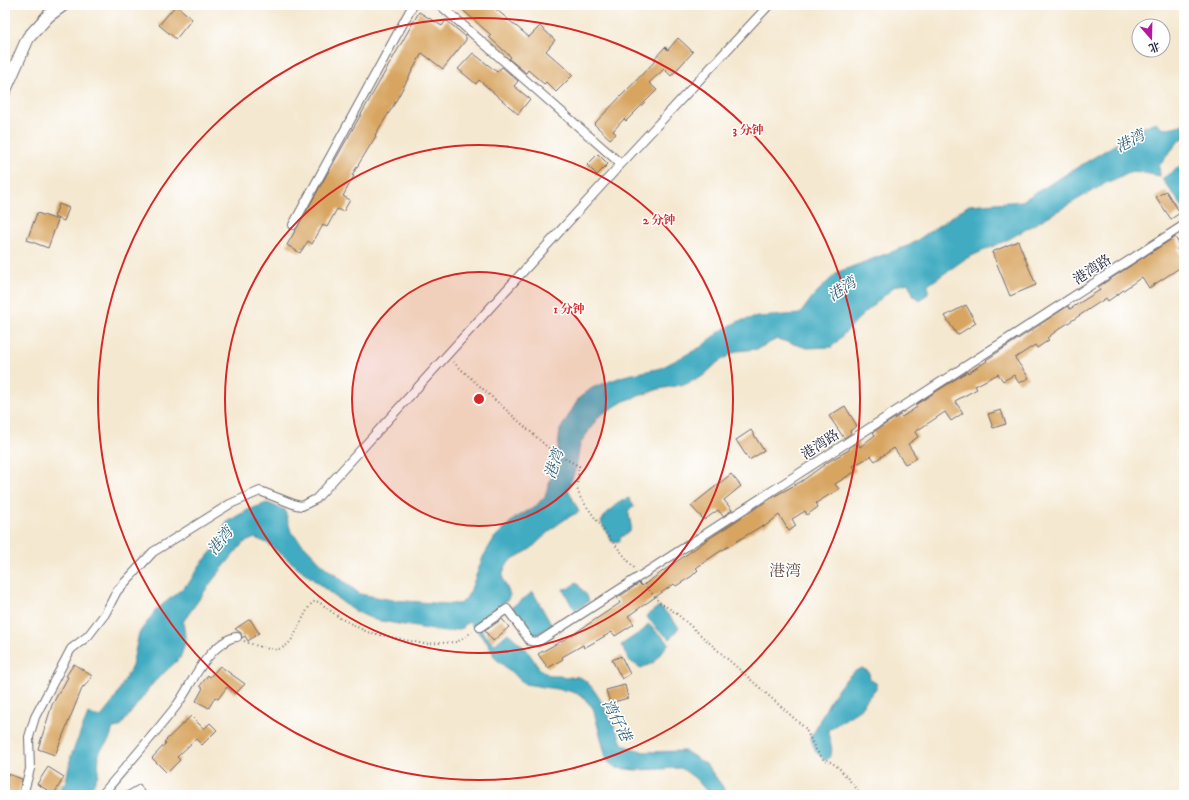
<svg xmlns="http://www.w3.org/2000/svg" width="1189" height="800" font-family="'IM FELL DW Pica','Noto Serif SC',serif">
  <rect width="100%" height="100%" fill="#fff"/>
  <filter id="ink" filterUnits="userSpaceOnUse"><feTurbulence type="fractalNoise" baseFrequency=".025" numOctaves="2"/><feDisplacementMap in="SourceGraphic" scale="8" xChannelSelector="R" yChannelSelector="G"/><feConvolveMatrix kernelMatrix="1 2 1 2 8 2 1 2 1" color-interpolation-filters="sRGB"/></filter>
  <filter id="wash" filterUnits="userSpaceOnUse"><feTurbulence type="fractalNoise" baseFrequency=".012" numOctaves="4" result="noise"/><feDisplacementMap in="SourceGraphic" scale="16" xChannelSelector="R" yChannelSelector="G"/><feGaussianBlur stdDeviation="0.9" result="paint"/><feColorMatrix in="noise" values="0 0 0 0 0 0 0 0 0 0 0 0 0 0 0 0 0 1.4 0 .05"/><feComposite in="paint" operator="in"/></filter>
  <g filter="url(#wash)">
    <rect width="100%" height="100%" fill="#f4e8d0"/>
    <!-- water -->
    <path fill="#41abc1" stroke="#32667e" d="M 1155,122 L 1164,129 L 1181,125 L 1184,123 L 1184,138 L 1179,141 L 1159,165 L 1160,176 L 1133,171 L 1106,183 L 1009,239 L 965,259 L 928,285 L 928,294 L 919,300 L 914,296 L 908,283 L 895,286 L 857,320 L 832,347 L 807,348 L 777,339 L 757,349 L 737,351 L 718,362 L 703,376 L 686,384 L 659,389 L 624,401 L 599,416 L 580,444 L 576,468 L 568,489 L 579,512 C 560,520 547,533 533,547 C 524,555 508,557 504,570 C 500,581 507,585 510,595 L 507,601 L 502,603 L 493,614 L 479,623 C 480,632 489,638 495,644 L 508,633 L 526,649 L 540,669 L 550,676 L 560,676 L 565,678 C 571,677 577,675 583,679 C 597,687 616,730 623,745 L 644,752 L 685,751 L 706,764 L 729,795 L 710,795 L 695,778 L 681,768 L 636,770 L 616,768 L 607,761 L 593,708 L 581,695 L 569,691 L 525,684 L 495,658 L 489,645 L 469,622 L 464,625 L 463,628 L 445,632 L 375,620 L 355,611 L 334,596 L 267,543 L 255,538 L 243,543 L 212,581 L 183,622 L 186,641 L 180,658 L 154,682 L 120,727 L 113,728 L 109,740 L 99,752 L 98,775 L 88,795 L 54,795 L 66,781 L 71,756 L 88,714 L 101,717 L 113,702 L 132,666 L 139,633 L 148,621 L 156,610 L 189,583 L 200,565 L 219,543 L 223,528 L 228,521 L 248,510 L 267,503 L 285,510 L 291,532 L 325,567 L 360,594 L 392,600 L 446,604 L 459,604 L 464,601 L 470,592 L 483,557 L 495,537 L 515,518 L 535,507 L 545,496 L 557,458 L 560,430 L 579,398 L 592,388 L 624,376 L 661,368 L 701,347 L 722,330 L 739,321 L 758,317 L 800,314 L 814,295 L 838,272 L 910,245 L 969,205 L 1022,201 L 1144,127 Z
      M 1184,163 L 1184,209 L 1162,179 Z
      M 629,498 L 634,507 L 628,510 L 631,525 L 630,531 L 621,537 L 619,542 L 612,542 L 601,522 C 607,511 617,502 629,498 Z
      M 576,582 L 587,596 L 589,601 L 576,610 L 572,606 L 563,589 L 570,588 Z
      M 533,592 L 552,626 L 536,635 L 528,631 L 512,607 Z
      M 658,607 L 663,609 L 679,627 L 670,639 L 657,629 L 646,616 Z
      M 648,624 L 669,643 L 653,663 L 641,668 L 630,661 L 621,645 L 645,629 Z
      M 862,668 L 869,672 L 870,679 L 877,684 L 877,687 L 858,711 L 828,730 C 828,741 838,754 825,761 L 816,752 L 810,736 C 817,731 817,724 821,718 C 829,702 845,673 862,668 Z"/>
    <g id="blocks">
      <!-- building -->
      <path fill="#d8a560" d="M 176,5 L 192,19 L 176,39 L 159,25 Z
        M 457,5 L 491,5 L 529,37 L 540,26 L 555,40 L 546,51 L 573,75 L 556,92 L 546,82 L 544,84 L 528,70 L 526,73 L 509,59 L 511,57 L 489,37 L 491,35 Z
        M 419,12 L 442,26 L 446,20 L 466,37 L 466,40 L 443,69 L 422,53 L 392,108 L 375,135 L 376,136 L 352,175 L 354,176 L 343,196 L 350,200 L 343,212 L 337,209 L 327,227 L 323,225 L 312,244 L 308,241 L 300,253 L 287,245 Z
        M 678,38 L 693,52 L 671,76 L 664,69 L 649,83 L 657,90 L 626,121 L 624,119 L 613,131 L 616,134 L 610,139 L 594,124 L 656,60 L 654,59 L 665,47 L 668,50 Z
        M 473,53 L 497,72 L 502,67 L 518,81 L 514,86 L 530,99 L 518,114 L 479,80 L 476,84 L 458,69 Z
        M 598,154 L 608,164 L 597,175 L 587,165 Z
        M 1166,191 L 1180,213 L 1171,219 L 1156,197 Z
        M 59,204 L 69,208 L 64,221 L 54,217 Z
        M 37,213 L 58,220 L 48,248 L 27,240 Z
        M 1175,237 L 1181,247 L 1177,249 L 1184,260 L 1184,265 L 1149,288 L 1142,277 L 1108,301 L 1106,298 L 1062,327 L 1047,338 L 1049,340 L 1037,348 L 1035,345 L 1015,358 L 1029,378 L 1019,383 L 1014,375 L 1003,381 L 998,374 L 975,386 L 977,389 L 955,401 L 963,413 L 951,421 L 945,412 L 915,432 L 918,437 L 908,444 L 917,458 L 905,464 L 894,448 L 875,461 L 871,456 L 853,466 L 856,471 L 835,484 L 839,489 L 816,503 L 818,507 L 807,515 L 805,511 L 792,519 L 796,526 L 789,531 L 779,515 L 764,527 L 763,525 L 716,554 L 696,568 L 698,570 L 692,576 L 676,586 L 674,584 L 628,616 L 634,624 L 615,636 L 612,632 L 584,648 L 583,645 L 562,657 L 563,659 L 548,668 L 538,654 L 572,635 L 620,603 L 617,598 L 632,588 L 639,583 L 642,586 L 707,540 L 773,497 L 802,481 L 828,462 L 849,450 L 850,447 L 857,442 L 860,447 L 875,435 L 873,432 L 900,415 L 902,417 L 917,407 L 915,405 L 967,372 L 968,373 L 987,361 L 986,360 L 1068,306 L 1070,309 L 1100,290 L 1098,287 Z
        M 1018,241 L 1036,285 L 1010,296 L 992,252 Z
        M 966,305 L 976,323 L 957,335 L 945,316 Z
        M 845,406 L 857,426 L 850,431 L 851,433 L 844,438 L 829,416 Z
        M 1001,410 L 1006,424 L 993,428 L 988,414 Z
        M 751,430 L 764,451 L 749,460 L 736,440 Z
        M 731,474 L 741,486 L 724,500 L 732,510 L 723,516 L 718,510 L 704,520 L 691,506 Z
        M 250,619 L 259,633 L 248,641 L 245,636 L 242,638 L 241,633 L 235,629 Z
        M 502,619 L 509,627 L 493,641 L 485,631 Z
        M 621,656 L 630,674 L 622,679 L 612,660 Z
        M 74,664 L 92,676 L 84,687 L 83,686 L 55,755 L 38,749 L 52,705 L 59,692 L 60,692 L 68,677 L 66,676 Z
        M 220,666 L 245,684 L 235,694 L 227,687 L 218,699 L 215,697 L 209,708 L 196,701 L 203,688 L 200,686 L 208,675 L 210,677 Z
        M 625,685 L 628,698 L 610,703 L 606,690 Z
        M 191,716 L 204,729 L 210,723 L 217,730 L 202,745 L 196,739 L 177,757 L 180,760 L 167,773 L 152,758 L 166,743 L 164,742 Z
        M 48,767 L 64,777 L 54,794 L 37,784 Z
        M 8,774 L 22,779 L 18,795 L 5,795 L 5,781 Z
        M 140,784 L 146,795 L 121,795 Z"/>
    </g>
  </g>
  <g filter="url(#ink)">
    <use href="#blocks" fill-opacity="0" stroke="#6c676f" stroke-width="1"/>
    <g fill="none" stroke-linecap="round" stroke-linejoin="round">
      <defs>
        <path id="street" d="M 440,5 L 621,164
          M 293,225 L 413,5
          M 480,627 L 507,609 L 530,641 L 538,642 L 1184,225
          M 23,795 L 30,769 L 29,737 L 35,717 L 71,649 L 88,636 L 105,614 L 117,591 L 153,552 L 230,504 L 260,491 L 296,505 L 302,506 L 316,499 L 621,164 L 769,5
          M 102,795 C 127,765 153,736 177,705 C 189,689 194,673 208,657 C 214,649 228,637 237,637"/>
        <path id="secondary" d="M 5,90 L 28,38 L 48,16 L 63,5"/>
      </defs>
      <!-- street casing -->
      <use href="#street" stroke="#6c676f" stroke-width="10"/>
      <!-- secondary casing -->
      <use href="#secondary" stroke="#6c676f" stroke-width="14"/>
      <!-- path -->
      <path stroke="#6c676f" stroke-width="2" stroke-dasharray="1 3" stroke-linecap="butt" d="M 453,362 L 554,453 L 579,466 L 577,488 L 580,497 L 608,536 L 635,569
        M 644,584 L 659,602 L 676,613 L 805,728 L 816,750 L 823,759 L 831,762 L 839,768 L 862,795
        M 244,641 C 293,661 288,643 310,605 L 315,601 L 319,602 L 340,618 L 367,632 L 424,644 L 457,642 L 472,632"/>
      <!-- street -->
      <use href="#street" stroke="#fff" stroke-width="8"/>
      <!-- secondary -->
      <use href="#secondary" stroke="#fff" stroke-width="12"/>
    </g>
  </g>
  <!-- distance rings -->
  <circle cx="479" cy="399" r="127" fill="#d62828" fill-opacity=".12"/>
  <g fill="none" stroke="#d62828" stroke-width="2">
    <circle cx="479" cy="399" r="127"/>
    <circle cx="479" cy="399" r="254"/>
    <circle cx="479" cy="399" r="381"/>
  </g>
  <g text-anchor="middle" stroke-width="3" stroke-linejoin="round" paint-order="stroke">
    <!-- street labels -->
    <g font-size="14" fill="#22223b" stroke="#fff">
      <text transform="translate(1092 269) rotate(-33)" y="5">港湾路</text>
      <text transform="translate(820 444) rotate(-33)" y="5">港湾路</text>
    </g>
    <!-- water labels -->
    <g font-size="15" font-style="italic" fill="#306077" stroke="#fff">
      <text transform="translate(1130 141) rotate(-28)" y="5">港湾</text>
      <text transform="translate(842 289) rotate(-34)" y="5">港湾</text>
      <text transform="translate(554 464) rotate(-72)" y="5">港湾</text>
      <text transform="translate(220 541) rotate(-51)" y="5">港湾</text>
      <text transform="translate(617 720) rotate(62)" y="5">湾仔港</text>
    </g>
    <!-- quarter labels -->
    <g font-size="16" fill="#625048" stroke="#fff">
      <text x="785" y="576">港湾</text>
    </g>
  </g>
  <circle cx="479" cy="399" r="6" fill="#d62828" stroke="#fff" stroke-width="2"/>
  <g font-size="12" text-anchor="middle" font-weight="bold" fill="#d62828" stroke="#fff" stroke-width="3" stroke-linejoin="round" paint-order="stroke">
    <text x="748" y="134">3 分钟</text>
    <text x="659" y="224">2 分钟</text>
    <text x="569" y="313">1 分钟</text>
  </g>
  <!-- margin -->
  <rect width="1189" height="800" fill="none" stroke="#fff" stroke-width="20"/>
  <!-- north arrow -->
  <g transform="translate(1151 38) rotate(160)"><circle r="19" fill="#ffffff" stroke="#a7a7b1"/>
  <path d="M0-3L7 15L0 10L-7 15Z" fill="#b5179e"/>
  <text y="-6" font-size="11" font-weight="bold" text-anchor="middle" fill="#22223b">北</text>
  </g>
</svg>
